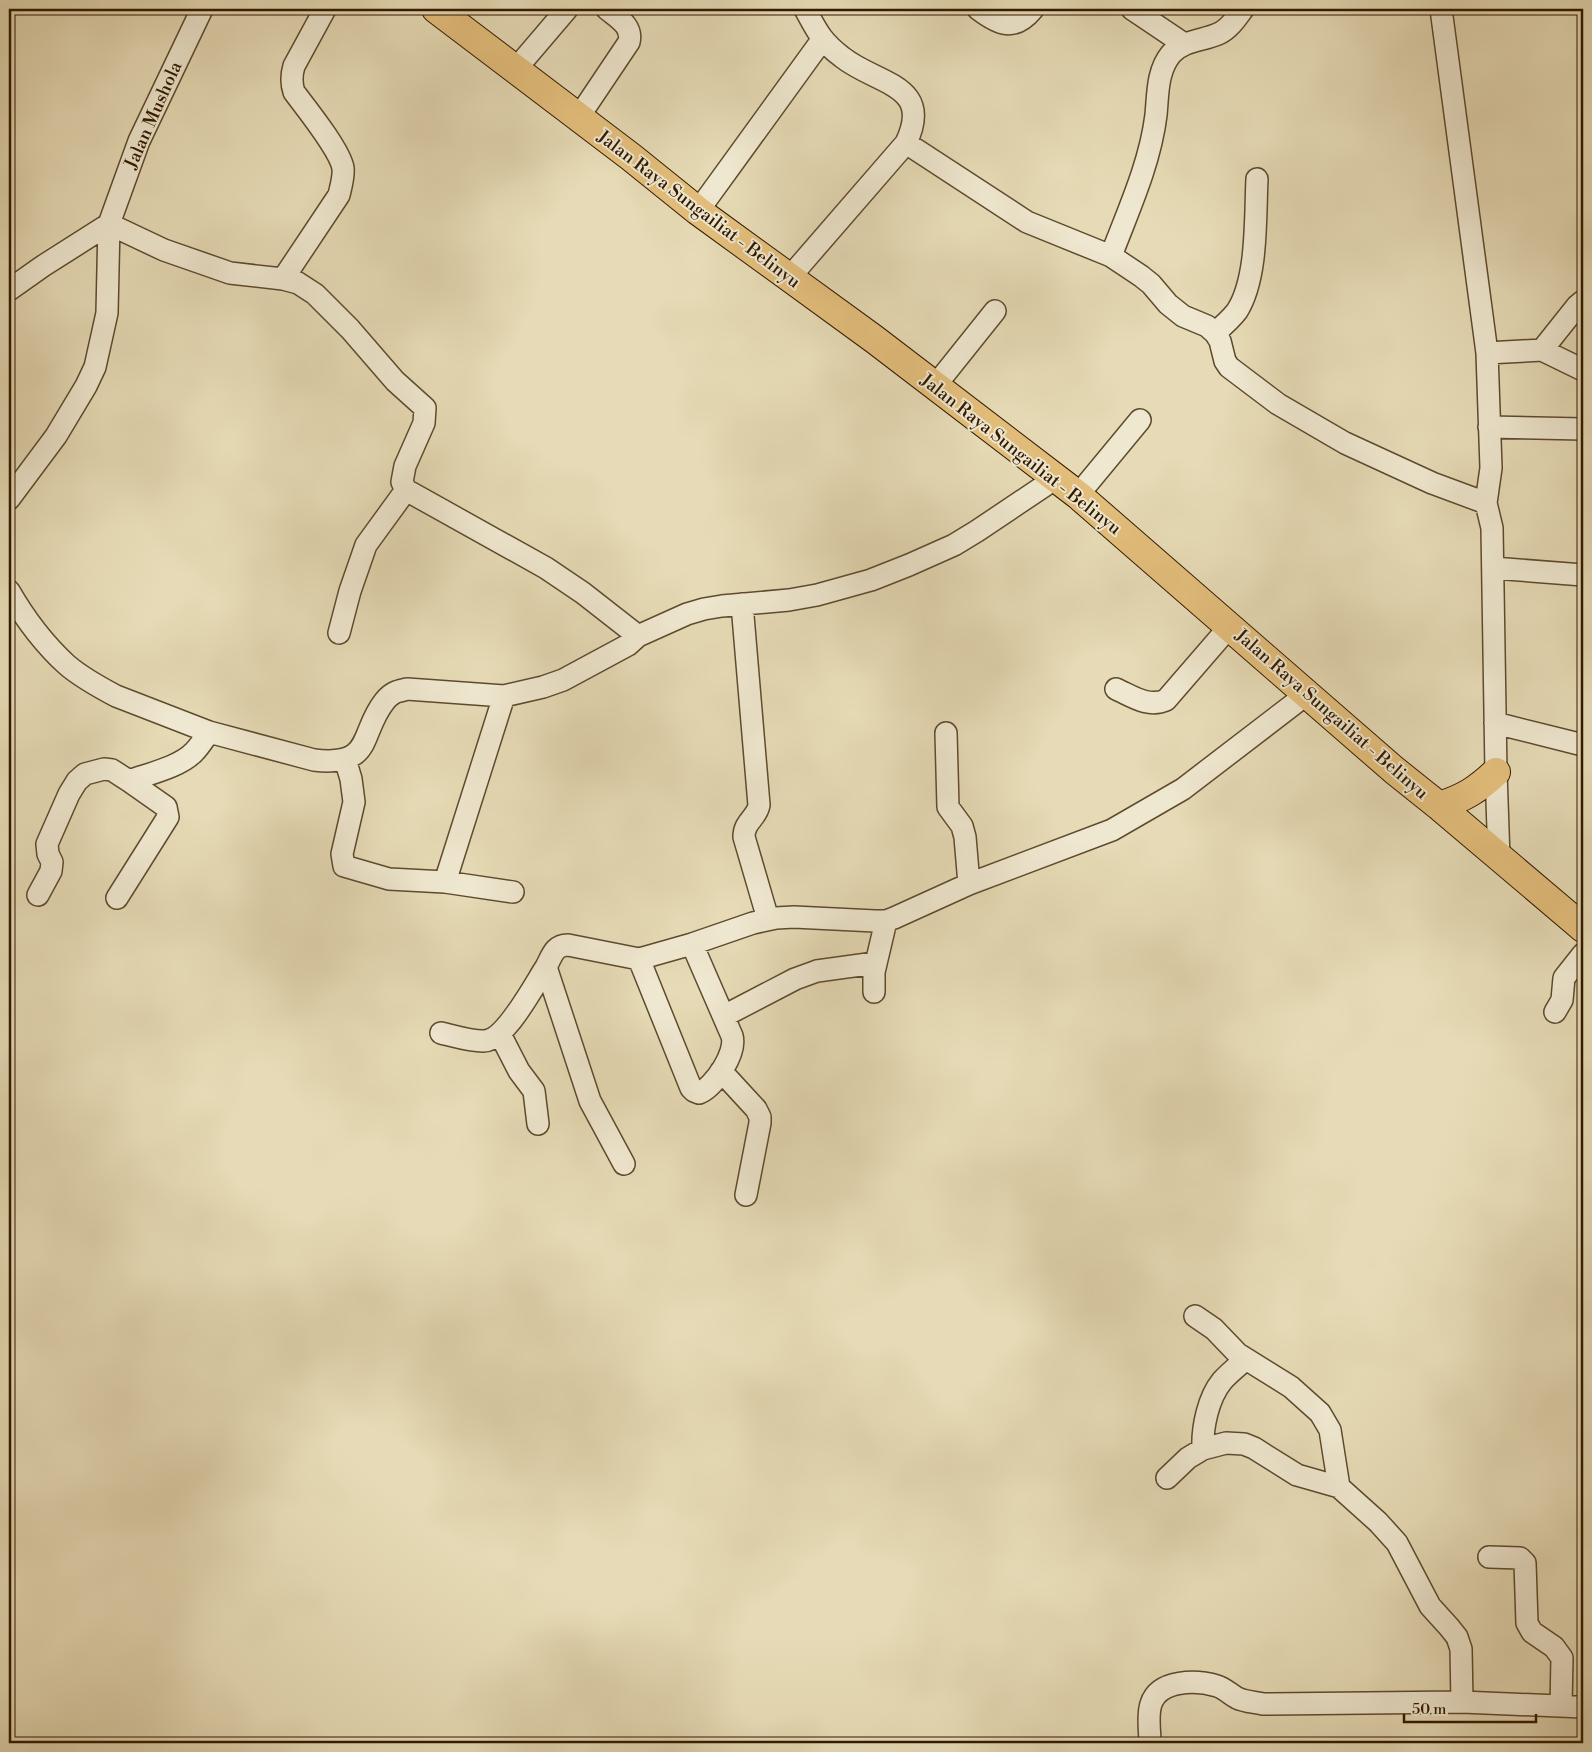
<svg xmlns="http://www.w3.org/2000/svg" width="1592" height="1752" font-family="'Libre Bodoni',serif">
  <rect width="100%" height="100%" fill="#e6dbb6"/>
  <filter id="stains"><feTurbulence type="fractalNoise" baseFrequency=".004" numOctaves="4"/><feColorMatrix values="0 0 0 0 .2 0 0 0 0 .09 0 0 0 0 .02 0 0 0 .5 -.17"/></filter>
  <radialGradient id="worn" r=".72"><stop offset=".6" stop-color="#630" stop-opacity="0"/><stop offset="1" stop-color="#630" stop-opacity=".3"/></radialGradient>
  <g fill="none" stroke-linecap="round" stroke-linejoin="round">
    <defs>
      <path id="minor" d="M 978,9 C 999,25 1014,32 1033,9
        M 1132,9 L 1184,44
        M 1441,9 L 1487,353 L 1491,468 L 1486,503 L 1492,528 L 1496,772 L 1499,858
        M 515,70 L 567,9
        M 578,118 L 629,42 C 633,26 618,18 607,9
        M 906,143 L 1027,222 L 1111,256 L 1141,276 L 1151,284 L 1168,304 L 1183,316 L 1207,326 L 1215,333 L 1220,341 L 1225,361 L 1229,367 L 1278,404 L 1345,443 L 1432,483 L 1486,503
        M 698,211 L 822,40
        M 109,224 L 164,250 L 230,273 L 283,279 L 298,283 L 315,294 L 350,329 L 395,381 L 425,408 L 424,423 L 405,466 L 402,482 L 406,490 L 546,568 L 583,593 L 638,636
        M 1111,256 C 1128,211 1150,164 1156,115 C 1158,94 1157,71 1171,54 C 1183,40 1204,41 1220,33 C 1230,28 1237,17 1243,9
        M 789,278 L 906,143 C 934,84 877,85 842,57 C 821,41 817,31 805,9
        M 283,279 L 339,195 C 341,186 344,177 343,168 C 340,150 306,108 294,92 C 291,83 291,76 294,66 L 325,9
        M 9,290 L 43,266 L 109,224
        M 1215,333 C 1223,326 1231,319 1237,311 C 1258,278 1255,218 1257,179
        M 1542,350 L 1577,306 L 1583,301
        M 1487,353 L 1542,350 L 1583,370
        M 935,386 L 995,311
        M 1489,427 L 1583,429
        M 1078,495 L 1140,420
        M 9,499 L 56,436 L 86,386 L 95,367 L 107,313 L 109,224 L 139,141 L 202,9
        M 1493,568 L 1583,575
        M 9,591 C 24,617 44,644 67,665 C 81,677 99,687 116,696 L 209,732 L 314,760 C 374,767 359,734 384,702 C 387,698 391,694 396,692 C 399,691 403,690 407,689 L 504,696 L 543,687 L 563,680 L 628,645 L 638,636 L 687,614 L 704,609 L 722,606 L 789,600 L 817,595 L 871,580 L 909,565 L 954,545 L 977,531 L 1056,478
        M 742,604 L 759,805 C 757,818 744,821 744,837 L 768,919
        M 339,633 L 350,591 L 366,545 L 406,490
        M 1116,689 C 1132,696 1148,708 1166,700 L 1230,626
        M 504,696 L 445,882 L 513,892
        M 1495,723 L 1583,745
        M 946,733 L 948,807 L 962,826 L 965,837 L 969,884
        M 345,759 L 351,779 L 354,802 L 342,854 L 344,866 L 389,879 L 445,882
        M 38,895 L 51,871 L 52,862 L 48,854 L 47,844 L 69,794 L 77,781 L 85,774 L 104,769 L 112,770 L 129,781 C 148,774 180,767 194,752 C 200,746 204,739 209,732
        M 117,898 L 168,817 L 166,807 L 129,781
        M 639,959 L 691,1088 L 694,1091 L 699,1093 C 714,1087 737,1053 732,1036 L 692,944
        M 874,992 L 874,972 L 886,921
        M 1555,1012 L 1562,1000 L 1564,978 L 1583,954
        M 724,1016 L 795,979 L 817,971 L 875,963
        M 441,1033 C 454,1036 469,1041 483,1041 C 505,1042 534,985 546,967
        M 500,1034 L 519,1071 L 534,1091 L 538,1124
        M 721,1071 L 756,1109 L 760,1117 L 760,1123 L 746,1195
        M 624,1164 L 590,1101 L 546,967 C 552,956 554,945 568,945 L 639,959 L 692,944 L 753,923 L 776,918 L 794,917 L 875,921 L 886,921 L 894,918 L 969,884 L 1112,830 L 1183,789 L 1307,694
        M 1195,1316 L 1214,1329 L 1238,1354 L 1291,1387 L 1320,1413 L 1330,1430 L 1339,1487
        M 1203,1449 C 1202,1428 1208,1398 1222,1381 C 1229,1373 1238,1366 1246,1359
        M 1167,1478 L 1188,1458 L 1203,1449 L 1226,1443 L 1244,1444 L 1254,1448 L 1297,1475 L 1339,1487 L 1378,1522 L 1397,1543 L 1430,1606 L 1449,1627 L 1457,1637 L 1461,1649 L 1462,1702
        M 1489,1557 L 1520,1558 L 1525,1563 L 1527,1623 L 1532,1632 L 1554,1647 L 1562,1658 L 1561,1706
        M 1150,1743 C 1150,1731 1147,1716 1151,1704 C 1159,1679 1197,1680 1217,1686 C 1224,1688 1230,1694 1237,1698 C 1245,1702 1255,1702 1263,1704 L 1462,1702 L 1583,1707"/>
      <path id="highway" d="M 436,9 L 631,157 L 698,211 L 874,339 L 1078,495 L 1394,770 L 1439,806 L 1583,928
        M 1439,806 C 1464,798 1477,790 1496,772"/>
    </defs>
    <!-- minor casing -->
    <use href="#minor" stroke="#5e4a2e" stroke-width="24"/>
    <!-- highway casing -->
    <use href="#highway" stroke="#311900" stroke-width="30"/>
    <!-- minor -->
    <use href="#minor" stroke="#efe8d0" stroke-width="21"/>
    <!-- highway -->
    <use href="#highway" stroke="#e3be7b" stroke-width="28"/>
  </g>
  <g text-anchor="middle" stroke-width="4" stroke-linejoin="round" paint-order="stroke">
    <!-- street labels -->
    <g font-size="18" fill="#311900" stroke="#efe8d0">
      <text transform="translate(153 115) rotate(-66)" y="6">Jalan Mushola</text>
      <text transform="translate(699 209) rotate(37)" y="6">Jalan Raya Sungailiat - Belinyu</text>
      <text transform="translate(1021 454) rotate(38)" y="6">Jalan Raya Sungailiat - Belinyu</text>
      <text transform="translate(1332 714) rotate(41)" y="6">Jalan Raya Sungailiat - Belinyu</text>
    </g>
  </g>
  <!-- margin -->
  <rect width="1592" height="1752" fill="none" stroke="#e6dbb6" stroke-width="30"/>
  <rect x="10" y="10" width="1572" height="1732" fill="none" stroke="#311900" stroke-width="2.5"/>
  <rect x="15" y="15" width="1562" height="1722" fill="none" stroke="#311900"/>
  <!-- scale -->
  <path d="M1404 1714v8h132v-8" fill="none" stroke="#311900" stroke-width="2.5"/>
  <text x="1412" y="1714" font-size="15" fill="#311900" stroke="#efe8d0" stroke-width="4" paint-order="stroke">50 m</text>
  <rect width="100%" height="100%" filter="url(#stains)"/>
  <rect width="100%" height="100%" fill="url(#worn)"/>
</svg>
